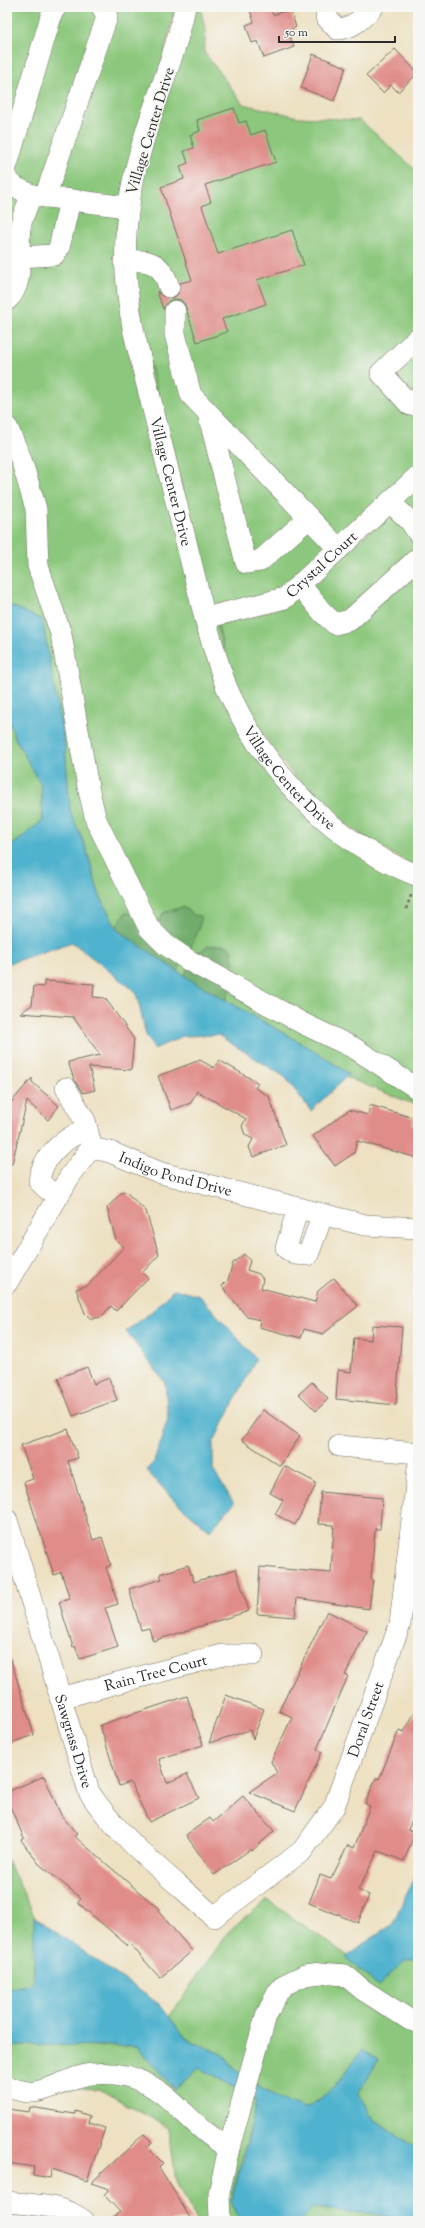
<svg xmlns="http://www.w3.org/2000/svg" width="425" height="2228" font-family="'Sorts Mill Goudy',serif">
  <rect width="100%" height="100%" fill="#f6f6f2"/>
  <filter id="ink" filterUnits="userSpaceOnUse"><feTurbulence type="fractalNoise" baseFrequency=".025" numOctaves="2"/><feDisplacementMap in="SourceGraphic" scale="8" xChannelSelector="R" yChannelSelector="G"/><feConvolveMatrix kernelMatrix="1 2 1 2 8 2 1 2 1" color-interpolation-filters="sRGB"/></filter>
  <filter id="wash" filterUnits="userSpaceOnUse"><feTurbulence type="fractalNoise" baseFrequency=".012" numOctaves="4" result="noise"/><feDisplacementMap in="SourceGraphic" scale="16" xChannelSelector="R" yChannelSelector="G"/><feGaussianBlur stdDeviation="0.9" result="paint"/><feColorMatrix in="noise" values="0 0 0 0 0 0 0 0 0 0 0 0 0 0 0 0 0 1.4 0 .05"/><feComposite in="paint" operator="in"/></filter>
  <g filter="url(#wash)">
    <rect width="100%" height="100%" fill="#ede1c2"/>
    <!-- green -->
    <path fill="#8bc77c" stroke="#5b7954" d="M 7,7 L 176,7 L 116,234 L 250,749 L 418,886 L 418,1106 L 346,1077 L 349,1074 L 317,1052 L 192,981 L 117,930 L 99,894 L 86,848 L 70,811 L 65,746 L 42,620 L 7,604 Z
      M 193,7 L 200,7 L 206,32 L 204,52 L 243,104 L 299,117 L 360,120 L 418,172 L 418,465 L 282,591 L 212,608 L 142,331 L 133,260 L 142,173 Z
      M 418,487 L 418,867 C 347,833 291,786 253,717 C 247,707 241,697 237,687 C 228,667 223,645 216,624 L 286,607 Z
      M 7,714 L 14,736 L 41,785 L 43,820 L 7,850 Z
      M 7,1860 C 16,1878 27,1897 34,1916 C 37,1926 35,1973 31,1984 L 7,1989 Z
      M 267,1900 L 348,1956 L 346,1958 L 418,1960 L 418,2150 L 370,2116 L 359,2094 L 378,2060 L 362,2050 C 346,2073 331,2094 306,2109 L 274,2097 L 236,2069 L 223,2055 L 186,2038 L 169,2017 L 228,1932 Z
      M 18,2045 L 138,2046 L 175,2090 L 199,2067 L 258,2101 L 230,2202 L 240,2221 L 196,2221 L 176,2182 L 169,2128 L 99,2089 L 44,2087 L 7,2091 L 7,2050 Z
      M 313,2208 L 388,2216 L 393,2221 L 300,2221 Z"/>
    <!-- forest -->
    <path fill="#70ac6c" stroke="#4e6c4c" d="M 183,907 L 194,915 L 200,916 C 204,927 184,959 178,971 L 114,933 L 116,927 L 125,913 L 130,913 L 158,923 L 163,913 Z
      M 223,945 L 230,948 L 233,952 L 232,958 L 234,962 L 232,966 L 236,970 L 226,1001 L 184,976 L 196,952 L 201,951 L 208,946 Z"/>
    <!-- water -->
    <path fill="#4fb2ce" stroke="#3d6e7c" d="M 7,604 L 42,620 L 65,746 L 70,811 L 86,848 L 99,894 L 117,930 L 192,981 L 317,1052 L 349,1074 L 311,1111 L 285,1077 L 218,1035 L 183,1036 L 154,1049 L 146,1035 L 136,992 L 72,942 L 7,964 L 7,850 L 43,820 L 41,785 L 14,736 L 7,714 Z
      M 174,1289 L 200,1296 L 256,1359 L 213,1443 L 213,1470 L 234,1503 L 210,1531 L 175,1501 L 146,1470 L 154,1462 L 168,1418 L 165,1383 L 126,1331 L 150,1313 Z
      M 418,1869 L 418,1960 L 405,1961 L 378,1986 L 346,1958 L 360,1946 L 392,1925 Z
      M 34,1917 L 159,2004 L 186,2038 L 223,2055 L 236,2069 L 274,2097 L 306,2108 C 331,2094 346,2073 362,2049 L 378,2060 L 359,2094 L 370,2116 L 418,2150 L 418,2221 L 393,2221 L 388,2216 L 313,2208 L 300,2221 L 240,2221 L 230,2202 L 244,2157 L 257,2101 L 199,2067 L 175,2090 L 137,2046 L 18,2045 L 7,2050 L 7,1989 L 31,1984 L 34,1976 Z"/>
    <g id="blocks">
      <!-- building -->
      <path fill="#e08c89" d="M 257,7 L 270,7 L 273,15 L 290,9 L 296,27 L 288,31 L 294,47 L 264,58 L 258,41 L 252,43 L 246,25 L 254,22 L 250,10 Z
        M 395,49 L 418,73 L 398,92 L 391,85 L 383,93 L 366,76 Z
        M 313,54 L 346,67 L 334,101 L 301,88 Z
        M 234,108 L 239,123 L 246,121 L 251,135 L 265,130 L 276,162 L 205,185 L 211,202 L 202,206 L 218,254 L 292,230 L 304,265 L 257,280 L 266,304 L 222,319 L 227,332 L 197,342 L 185,305 L 181,300 L 175,299 L 169,301 L 163,309 L 157,291 L 162,296 L 173,298 L 178,294 L 180,283 L 192,280 L 161,187 L 184,179 L 180,166 L 188,163 L 184,151 L 194,148 L 190,135 L 200,131 L 197,120 Z
        M 44,981 L 94,984 L 93,997 L 105,998 L 134,1039 L 131,1070 L 89,1067 L 95,1090 L 83,1093 L 74,1079 L 68,1062 L 100,1055 L 73,1017 L 20,1013 L 32,1005 L 34,986 L 44,987 Z
        M 200,1060 L 214,1068 L 219,1060 L 258,1083 L 255,1088 L 269,1096 L 286,1145 L 253,1157 L 249,1147 L 253,1139 L 245,1135 L 242,1126 L 246,1119 L 197,1091 L 191,1103 L 171,1110 L 158,1076 Z
        M 32,1078 L 32,1082 L 59,1106 L 48,1120 L 27,1101 L 12,1164 L 7,1163 L 7,1107 Z
        M 370,1105 L 414,1118 L 412,1125 L 418,1126 L 418,1158 L 357,1141 L 354,1153 L 335,1166 L 313,1136 L 349,1110 L 368,1115 Z
        M 126,1192 L 146,1211 L 159,1255 L 142,1273 L 148,1278 L 116,1311 L 111,1306 L 101,1317 L 91,1319 L 85,1313 L 76,1289 L 88,1285 L 124,1247 L 116,1240 L 107,1208 L 121,1193 Z
        M 244,1254 L 250,1261 L 247,1270 L 259,1274 L 263,1279 L 261,1288 L 315,1302 L 318,1291 L 334,1278 L 358,1306 L 323,1334 L 304,1329 L 301,1338 L 259,1327 L 260,1320 L 247,1317 L 222,1286 L 228,1280 L 233,1263 Z
        M 372,1325 L 402,1327 L 396,1405 L 336,1399 L 338,1370 L 351,1372 L 354,1338 L 371,1340 Z
        M 87,1367 L 94,1384 L 109,1378 L 117,1400 L 73,1416 L 58,1378 Z
        M 312,1382 L 328,1399 L 316,1411 L 299,1394 Z
        M 263,1410 L 300,1436 L 280,1466 L 242,1440 Z
        M 68,1429 L 78,1458 L 68,1461 L 93,1540 L 102,1537 L 111,1565 L 106,1567 L 118,1604 L 105,1608 L 118,1647 L 80,1659 L 75,1646 L 73,1647 L 59,1602 L 70,1599 L 61,1572 L 54,1575 L 24,1482 L 33,1479 L 21,1445 Z
        M 284,1466 L 315,1482 L 315,1487 L 295,1525 L 275,1514 L 283,1500 L 270,1493 Z
        M 321,1492 L 382,1498 L 380,1529 L 375,1529 L 371,1579 L 373,1579 L 369,1609 L 297,1598 L 295,1617 L 257,1614 L 260,1567 L 331,1573 L 334,1525 L 318,1524 Z
        M 188,1565 L 194,1582 L 236,1569 L 249,1611 L 153,1641 L 149,1628 L 141,1630 L 129,1589 L 162,1579 L 160,1574 Z
        M 327,1611 L 367,1631 L 345,1675 L 348,1676 L 317,1749 L 322,1752 L 295,1811 L 249,1792 L 277,1773 L 271,1762 L 292,1717 L 279,1711 Z
        M 7,1654 L 9,1654 L 34,1735 L 7,1744 Z
        M 226,1695 L 264,1709 L 253,1739 L 250,1730 L 209,1743 Z
        M 187,1696 L 203,1745 L 159,1759 L 167,1783 L 187,1774 L 199,1798 L 149,1822 L 130,1782 L 119,1786 L 100,1725 Z
        M 418,1706 L 418,1805 L 408,1830 L 415,1833 L 404,1861 L 378,1851 L 358,1890 L 369,1895 L 358,1923 L 309,1903 L 320,1875 L 331,1879 L 348,1845 L 354,1848 L 370,1806 L 365,1804 L 376,1778 L 379,1779 L 399,1730 L 404,1732 Z
        M 44,1776 L 61,1815 L 77,1834 L 74,1836 L 159,1909 L 158,1911 L 192,1951 L 160,1978 L 130,1944 L 128,1946 L 77,1902 L 81,1898 L 39,1864 L 21,1840 L 24,1838 L 7,1800 L 7,1792 Z
        M 243,1796 L 274,1831 L 252,1851 L 251,1849 L 214,1875 L 186,1835 L 210,1818 L 213,1822 Z
        M 30,2107 L 75,2114 L 75,2111 L 90,2116 L 88,2123 L 105,2128 L 87,2181 L 52,2169 L 50,2178 L 33,2175 L 34,2167 L 7,2163 L 7,2109 L 29,2112 Z
        M 144,2134 L 152,2142 L 147,2147 L 163,2163 L 159,2167 L 192,2221 L 106,2221 L 120,2212 L 104,2195 L 109,2189 L 91,2183 Z"/>
    </g>
  </g>
  <g filter="url(#ink)">
    <use href="#blocks" fill-opacity="0" stroke="#6f6b60" stroke-width="1"/>
    <g fill="none" stroke-linecap="round" stroke-linejoin="round">
      <defs>
        <g id="minor">
          <path id="s1" d="M 185,7 C 177,49 160,88 147,129 C 124,200 119,260 134,333 L 205,618 C 212,643 219,669 229,693 C 267,774 334,843 418,876"/>
          <path d="M 328,7 L 326,17 L 337,29 C 353,29 362,18 373,7"/>
          <path d="M 7,165 L 52,13 L 56,7"/>
          <path d="M 7,179 L 15,187 L 32,195"/>
          <path d="M 45,197 L 107,17 L 102,7"/>
          <path d="M 19,257 L 54,255 L 59,248 L 70,200"/>
          <path d="M 124,262 C 149,258 162,263 169,287"/>
          <path d="M 7,300 C 26,283 17,251 20,228 C 22,216 27,206 32,195 L 127,207"/>
          <path d="M 175,311 L 175,334 L 191,395 L 339,549"/>
          <path d="M 418,338 L 381,373 L 410,405 L 418,397"/>
          <path d="M 208,413 L 246,563 L 260,561 L 309,518"/>
          <path d="M 7,427 L 21,459 L 36,509 L 38,566 L 61,634 L 88,787 L 96,820 L 149,928 L 166,945 L 188,960 L 302,1023 L 354,1048 L 418,1089"/>
          <path d="M 390,502 L 410,521 L 418,533"/>
          <path d="M 300,585 L 323,613 L 335,624 L 350,620 L 418,558"/>
          <path id="s2" d="M 205,618 L 285,598 L 418,476"/>
          <path d="M 66,1088 L 85,1121 L 90,1141"/>
          <path d="M 58,1196 L 47,1189 L 39,1181 C 42,1155 64,1139 87,1128"/>
          <path d="M 298,1208 L 286,1248 L 295,1254 L 308,1255 L 323,1214"/>
          <path id="s3" d="M 7,1283 L 70,1176 L 91,1148 L 110,1152 L 161,1173 L 365,1225 L 418,1228"/>
          <path d="M 339,1446 L 418,1453"/>
          <path id="s4" d="M 7,1520 L 89,1792 C 120,1840 172,1878 214,1917 L 302,1851 L 334,1807 L 400,1624 L 418,1468"/>
          <path id="s5" d="M 60,1698 L 223,1655 L 253,1655"/>
          <path d="M 7,2087 C 15,2089 25,2093 34,2092 C 53,2090 71,2076 92,2074 C 162,2067 179,2121 229,2148"/>
          <path d="M 7,2202 C 32,2205 63,2204 84,2221"/>
          <path d="M 220,2221 L 219,2193 L 229,2148 L 266,2016 L 278,1992 L 284,1985 L 305,1975 L 321,1973 L 345,1975 L 363,1990 L 410,2020 L 418,2022"/>
        </g>
      </defs>
      <!-- minor casing -->
      <use href="#minor" stroke="#6f6b60" stroke-width="22"/>
      <!-- path -->
      <path stroke="#6f6b60" stroke-width="2.5" stroke-dasharray="3 3" stroke-linecap="butt" d="M 406,909 L 412,893"/>
      <!-- minor -->
      <use href="#minor" stroke="#fff" stroke-width="21"/>
    </g>
  </g>
  <g text-anchor="middle" stroke-width="3" stroke-linejoin="round" paint-order="stroke">
    <!-- street labels -->
    <g font-size="15" fill="#2b2b2b" stroke="#f6f6f2">
      <text transform="translate(150 131) rotate(-73)" y="5">Village Center Drive</text>
      <text dy="5" stroke="none"><textPath href="#s1" startOffset="488">Village Center Drive</textPath></text>
      <text dy="5" stroke="none"><textPath href="#s2" startOffset="132">Crystal Court</textPath></text>
      <text dy="5" stroke="none"><textPath href="#s1" startOffset="812">Village Center Drive</textPath></text>
      <text dy="5" stroke="none"><textPath href="#s3" startOffset="248">Indigo Pond Drive</textPath></text>
      <text dy="5" stroke="none"><textPath href="#s5" startOffset="99">Rain Tree Court</textPath></text>
      <text dy="5" stroke="none"><textPath href="#s4" startOffset="719">Doral Street</textPath></text>
      <text dy="5" stroke="none"><textPath href="#s4" startOffset="231">Sawgrass Drive</textPath></text>
    </g>
  </g>
  <!-- margin -->
  <rect width="425" height="2228" fill="none" stroke="#f6f6f2" stroke-width="24"/>
  <!-- scale -->
  <path d="M279 36v6h116v-6" fill="none" stroke="#2b2b2b" stroke-width="2"/>
  <text x="285" y="36" font-size="12" fill="#2b2b2b" stroke="#f6f6f2" stroke-width="3" paint-order="stroke">50 m</text>
</svg>
